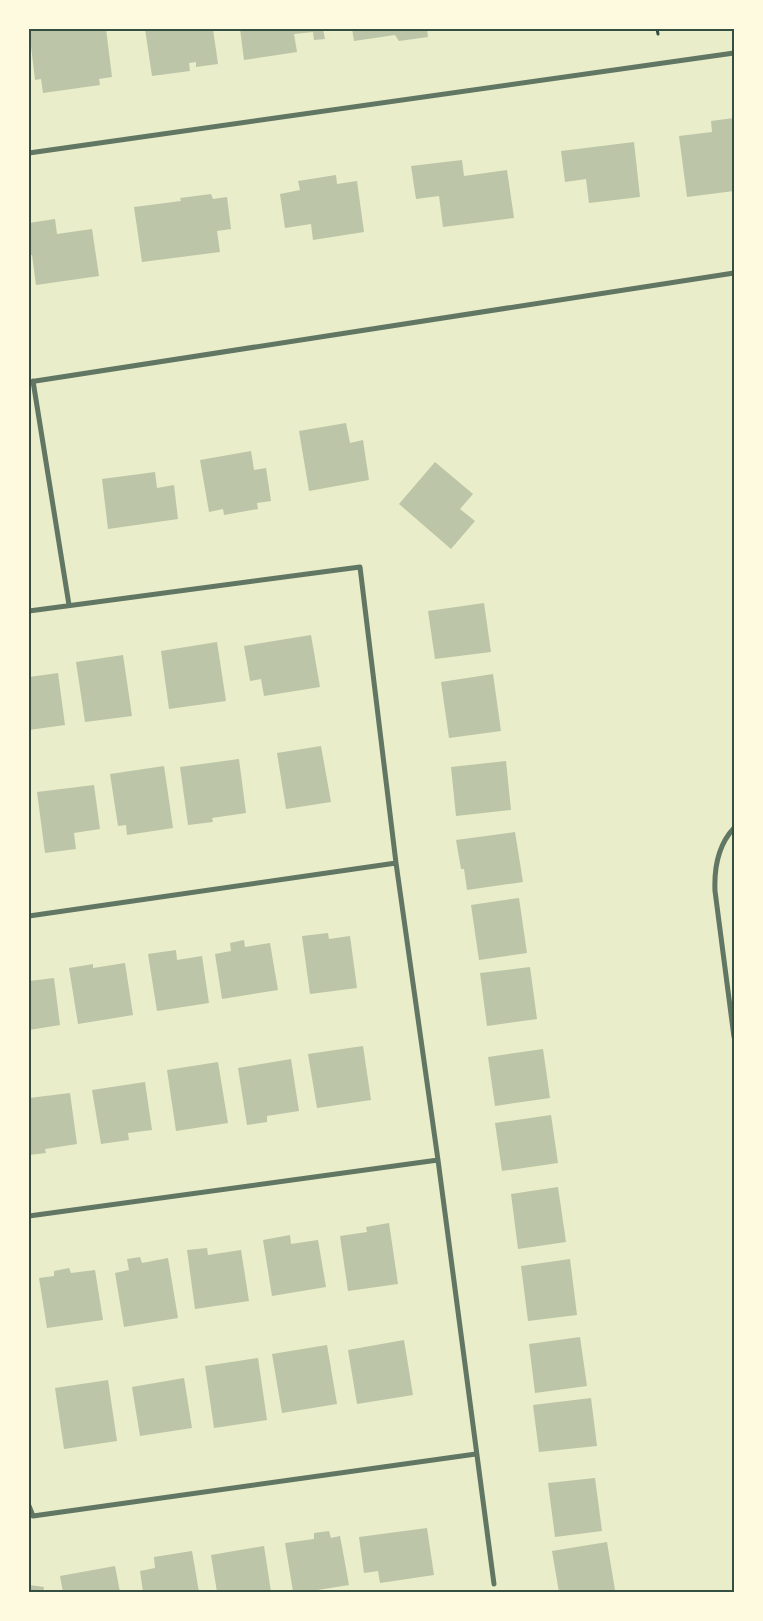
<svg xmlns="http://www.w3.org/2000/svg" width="763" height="1621" font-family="Roboto,sans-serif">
  <rect width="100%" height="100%" fill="#e9edc9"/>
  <!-- building -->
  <path fill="#bcc5a7" d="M 29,29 L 106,29 L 112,77 L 99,79 L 100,85 L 43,93 L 41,79 L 35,80 Z
    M 145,29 L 213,29 L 218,64 L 196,67 L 196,62 L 189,63 L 190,71 L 152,76 Z
    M 240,29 L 323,29 L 325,39 L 314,40 L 313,32 L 294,34 L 297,52 L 244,60 Z
    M 352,29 L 427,29 L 428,37 L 399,41 L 395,35 L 354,41 Z
    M 734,118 L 734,191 L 687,197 L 679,136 L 712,132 L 711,121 Z
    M 634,142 L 640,197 L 589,203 L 586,179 L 565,182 L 561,151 Z
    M 462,160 L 464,176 L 507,170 L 514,218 L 443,227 L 439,196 L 416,199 L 411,166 Z
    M 336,175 L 337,184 L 357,181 L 364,232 L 313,240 L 311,224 L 285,228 L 280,194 L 300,190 L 298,181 Z
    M 211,194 L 213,199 L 227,197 L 231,229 L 217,231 L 220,252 L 142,262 L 134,207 L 181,201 L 180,198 Z
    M 55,219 L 57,234 L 92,229 L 99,276 L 36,285 L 32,255 L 29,255 L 29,223 Z
    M 346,423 L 350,443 L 363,440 L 369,480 L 309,491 L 299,431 Z
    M 251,451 L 254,470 L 266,468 L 271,501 L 257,503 L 258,509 L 224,515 L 223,509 L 209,512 L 200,460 Z
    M 435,462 L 473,494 L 460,509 L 475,521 L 451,549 L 399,504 Z
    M 155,472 L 157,488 L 174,485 L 178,519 L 108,529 L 102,479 Z
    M 484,603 L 491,652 L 435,659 L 428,611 Z
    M 311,635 L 320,687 L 264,696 L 261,679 L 250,681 L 244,646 Z
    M 217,642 L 226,701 L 169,709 L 161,651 Z
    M 123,655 L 132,716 L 85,722 L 76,662 Z
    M 58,673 L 65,725 L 29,730 L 29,677 Z
    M 493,674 L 501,731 L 449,738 L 441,682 Z
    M 321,746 L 331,802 L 286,809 L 277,753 Z
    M 239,759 L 246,813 L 212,818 L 213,822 L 188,825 L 180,767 Z
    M 506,761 L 511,810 L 456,816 L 451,767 Z
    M 164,766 L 173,828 L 127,835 L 126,825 L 118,826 L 110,774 Z
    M 94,785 L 100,829 L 74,833 L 76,849 L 45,853 L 37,792 Z
    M 515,832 L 523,882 L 467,890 L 464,869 L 461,869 L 456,840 Z
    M 519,898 L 527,953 L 479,960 L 471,905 Z
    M 328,933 L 329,939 L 350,936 L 357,988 L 310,994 L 302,936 Z
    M 244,940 L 245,947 L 270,943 L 278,990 L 222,999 L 215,954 L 231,951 L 230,943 Z
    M 176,950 L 177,960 L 202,956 L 209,1003 L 157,1011 L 148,954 Z
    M 125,963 L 133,1015 L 78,1024 L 69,968 L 93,964 L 93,968 Z
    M 530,967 L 537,1019 L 487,1026 L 480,973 Z
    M 54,978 L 60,1025 L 29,1030 L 29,981 Z
    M 363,1046 L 371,1100 L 317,1108 L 308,1054 Z
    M 543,1049 L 550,1098 L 495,1106 L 488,1057 Z
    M 291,1059 L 299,1111 L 267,1116 L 267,1122 L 247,1125 L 238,1068 Z
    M 218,1062 L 228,1123 L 176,1131 L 167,1070 Z
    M 145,1082 L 152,1130 L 128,1133 L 129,1140 L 101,1144 L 92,1090 Z
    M 70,1093 L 77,1144 L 45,1149 L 46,1153 L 29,1155 L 29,1098 Z
    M 551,1115 L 558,1163 L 502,1171 L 495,1123 Z
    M 558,1187 L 566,1242 L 518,1249 L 511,1194 Z
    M 389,1223 L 398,1284 L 348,1291 L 340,1236 L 367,1232 L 366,1227 Z
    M 290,1235 L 291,1244 L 318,1240 L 326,1287 L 272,1296 L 263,1240 Z
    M 207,1248 L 208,1255 L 241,1250 L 249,1301 L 195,1309 L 187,1250 Z
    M 140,1257 L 142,1263 L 168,1258 L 178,1318 L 124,1327 L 115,1273 L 129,1270 L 127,1259 Z
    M 570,1259 L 577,1315 L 528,1321 L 521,1266 Z
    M 69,1268 L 71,1273 L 95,1270 L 103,1320 L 47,1328 L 39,1278 L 54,1276 L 54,1271 Z
    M 580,1337 L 587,1386 L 535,1393 L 529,1344 Z
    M 404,1340 L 413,1395 L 357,1404 L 348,1350 Z
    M 327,1345 L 337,1404 L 282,1413 L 272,1354 Z
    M 258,1358 L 267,1420 L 214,1428 L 205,1366 Z
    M 184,1378 L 192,1428 L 140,1436 L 132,1387 Z
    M 108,1380 L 117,1441 L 64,1449 L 55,1388 Z
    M 591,1398 L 597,1446 L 539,1452 L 533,1405 Z
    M 595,1478 L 602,1531 L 555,1537 L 548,1483 Z
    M 427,1528 L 434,1575 L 380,1583 L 378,1571 L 364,1573 L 359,1537 Z
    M 329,1531 L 331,1538 L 340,1536 L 349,1585 L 305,1592 L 293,1592 L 285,1543 L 314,1539 L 314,1533 Z
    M 607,1542 L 615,1590 L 601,1592 L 559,1592 L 552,1551 Z
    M 264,1546 L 271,1592 L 217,1592 L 211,1555 Z
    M 192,1551 L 199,1592 L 143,1592 L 140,1571 L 155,1568 L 154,1557 Z
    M 115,1566 L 120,1592 L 63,1592 L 60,1576 Z
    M 29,1585 L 44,1587 L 43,1592 L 29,1592 Z"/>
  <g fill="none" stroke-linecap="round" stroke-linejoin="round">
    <!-- path -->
    <path stroke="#344e41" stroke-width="3" d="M 657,29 L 658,34"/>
    <!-- minor -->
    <path stroke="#617663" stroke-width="5" d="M 29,153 L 734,53
      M 33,381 L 69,605
      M 29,382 L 734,273
      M 29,611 L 360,567 L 396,863 L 438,1160 L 494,1584
      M 734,828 C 718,845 714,868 715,891 L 734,1037
      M 29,916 L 396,863
      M 29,1216 L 438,1160
      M 29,1506 L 33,1516 L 476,1454"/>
  </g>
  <!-- border -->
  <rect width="763" height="1621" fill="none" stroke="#fefae0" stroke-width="60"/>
  <rect x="30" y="30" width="703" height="1561" fill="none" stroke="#344e41" stroke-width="2"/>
</svg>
